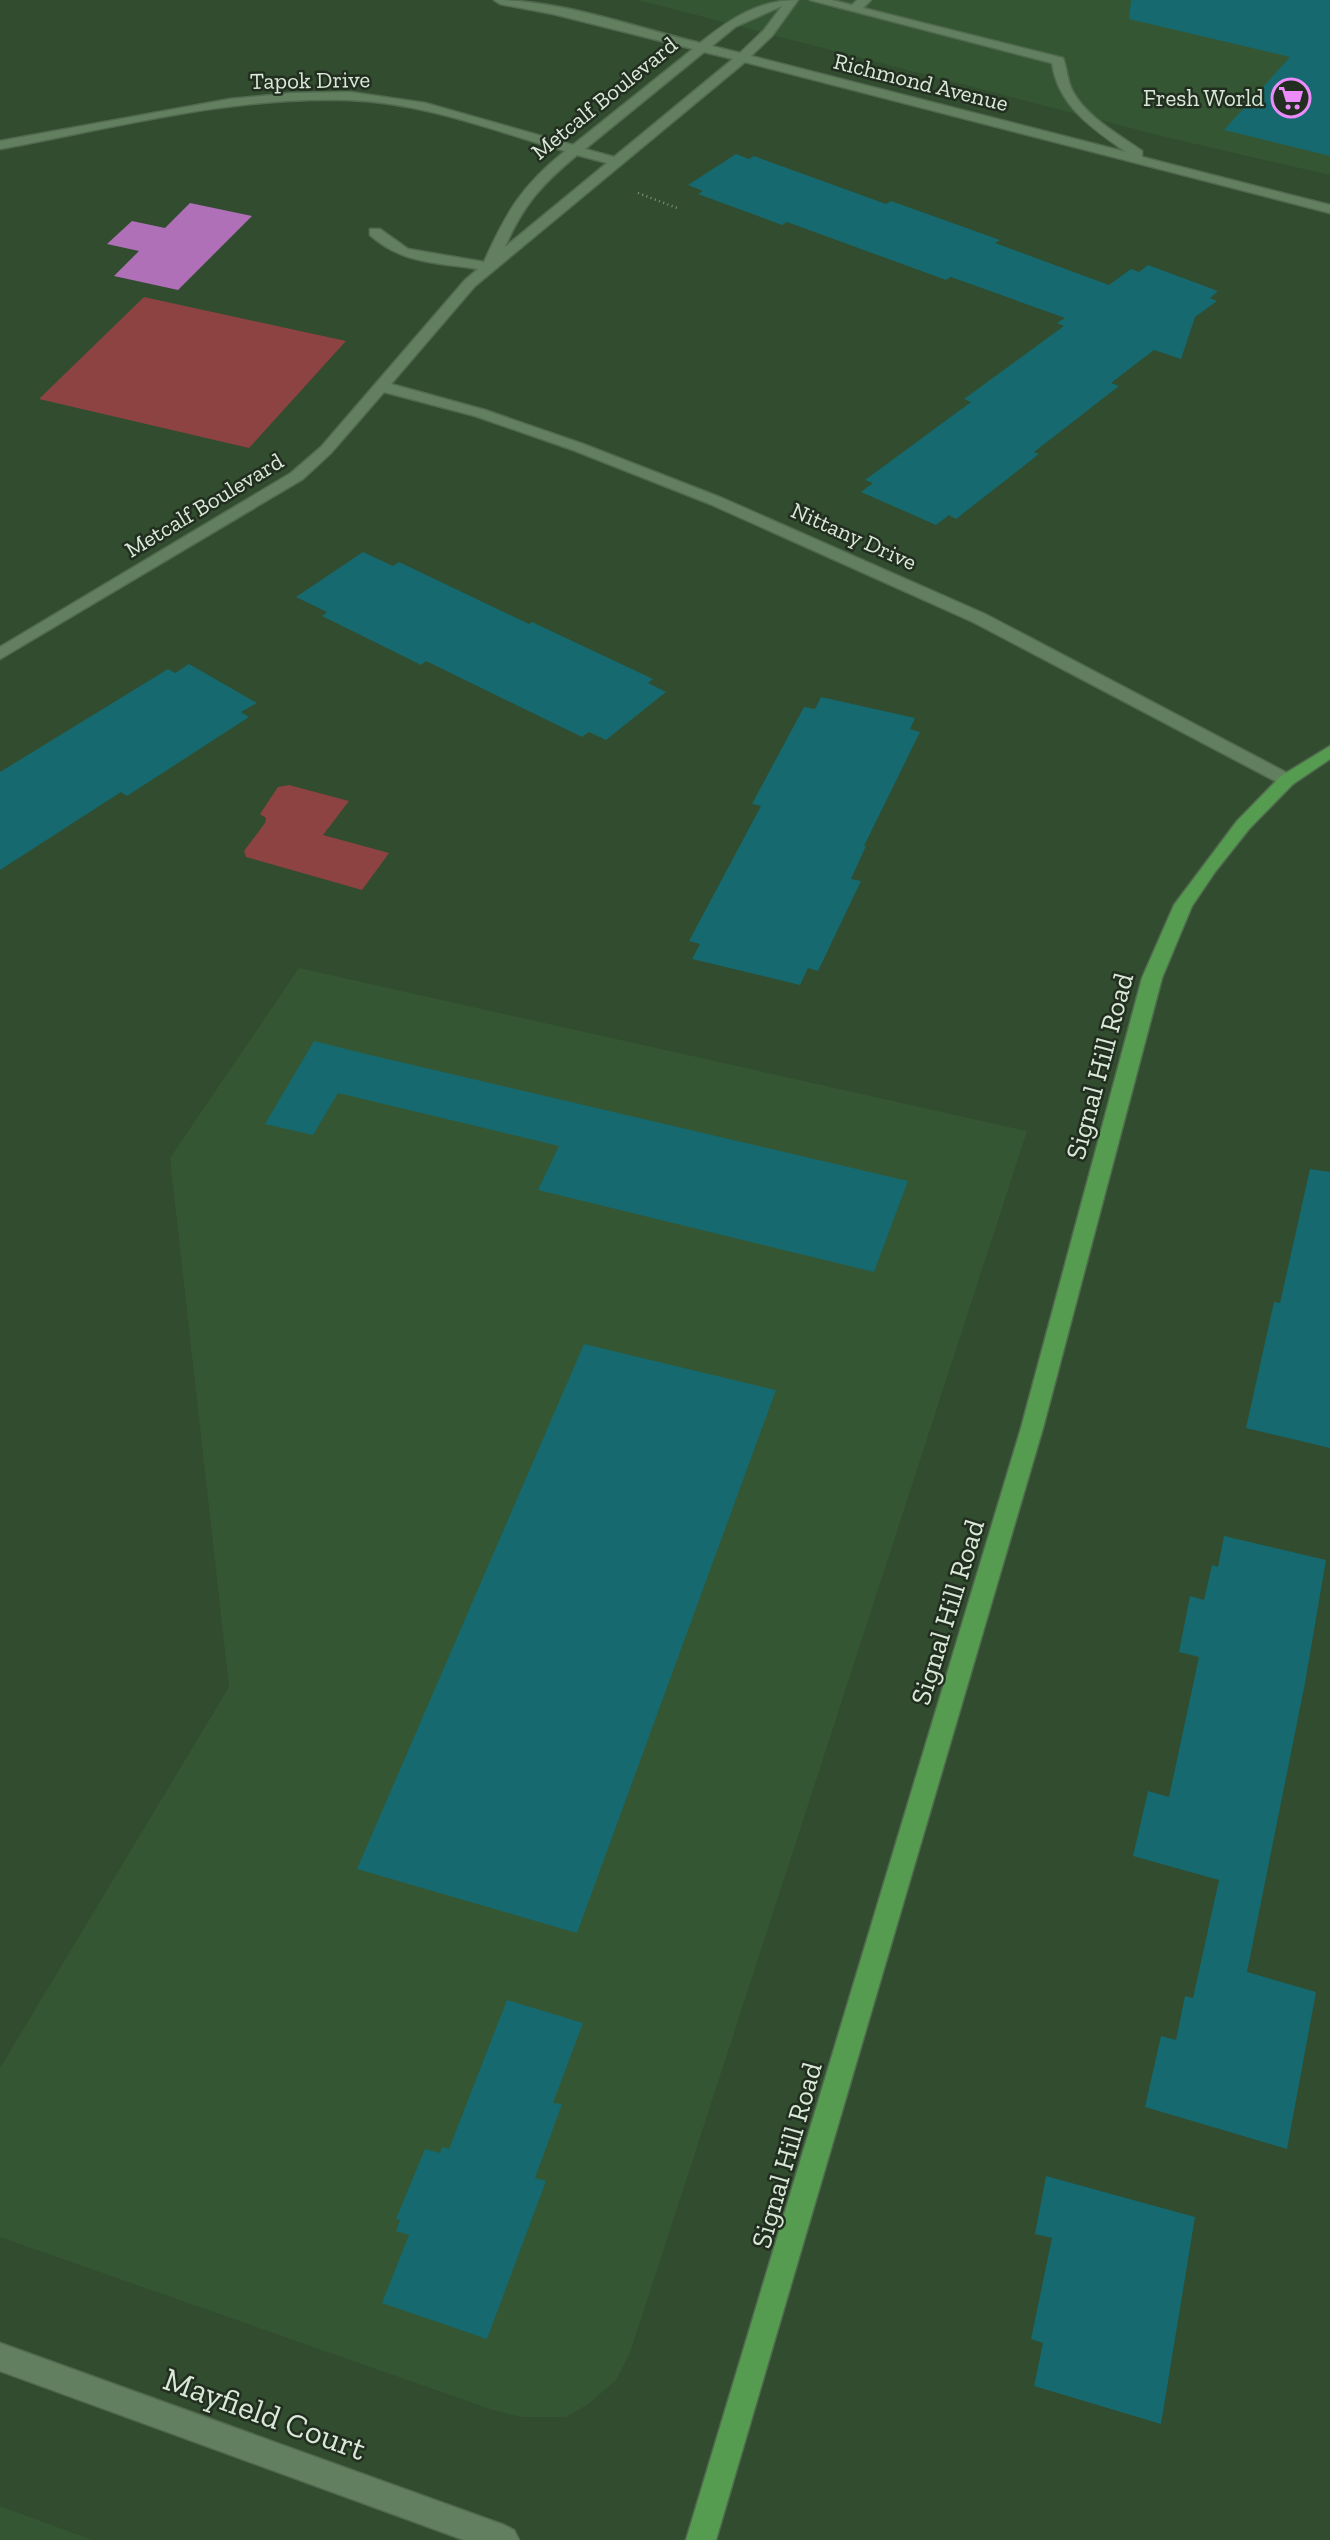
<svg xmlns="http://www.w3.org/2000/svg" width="1330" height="2540" font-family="'Zilla Slab',serif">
  <rect width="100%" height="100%" fill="#314c2e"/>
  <!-- built -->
  <path fill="#355632" d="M 638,0 L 1330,0 L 1330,175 L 1165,137 Z
    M 299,968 L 1027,1131 L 630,2353 L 616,2380 L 587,2405 L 566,2417 L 521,2417 L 493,2410 L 0,2237 L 0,2068 L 229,1687 L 170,1158 Z
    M 0,2506 L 92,2540 L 0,2540 Z"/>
  <!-- green -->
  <path fill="#8d4342" d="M 144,297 L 346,341 L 249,448 L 39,399 Z
    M 289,785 L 349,801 L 323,835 L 389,853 L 362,890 L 246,857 L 244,851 L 265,823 L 266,818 L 260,814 L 278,787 Z"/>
  <!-- water -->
  <path fill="#af70b8" d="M 190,203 L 252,216 L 178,290 L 114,276 L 139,251 L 107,244 L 132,221 L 165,228 Z"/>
  <!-- building -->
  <path fill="#16696f" d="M 1131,0 L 1330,0 L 1330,156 L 1224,130 L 1290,57 L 1129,19 Z
    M 736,154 L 749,159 L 754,156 L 886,204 L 891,201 L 1000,240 L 995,243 L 1109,285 L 1131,269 L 1139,272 L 1148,265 L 1218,291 L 1210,298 L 1217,301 L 1195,317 L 1181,359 L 1154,350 L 1111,383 L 1119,386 L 1034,452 L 1039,454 L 956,519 L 949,515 L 936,525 L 861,492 L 873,483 L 865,480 L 971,402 L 964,399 L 1064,326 L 1057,323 L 1065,318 L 951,277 L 946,280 L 787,222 L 782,225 L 698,194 L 703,191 L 688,185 Z
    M 363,552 L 393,566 L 399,562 L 529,624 L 532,622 L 653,679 L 648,683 L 666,692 L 606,740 L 589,732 L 582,737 L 426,661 L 421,665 L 322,616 L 327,612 L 296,597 Z
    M 189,664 L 257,703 L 241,712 L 249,717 L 127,796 L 121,792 L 0,870 L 0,772 L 168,669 L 175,673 Z
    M 821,697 L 915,718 L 910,729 L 920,732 L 864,846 L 866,846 L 851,879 L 861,881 L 818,971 L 808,968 L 800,985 L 692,959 L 700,944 L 689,941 L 761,806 L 752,804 L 804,707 L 815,709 Z
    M 314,1041 L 362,1053 L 908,1181 L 874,1272 L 538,1190 L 559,1146 L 338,1093 L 313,1135 L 265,1124 Z
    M 1310,1169 L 1330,1172 L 1330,1448 L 1246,1428 L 1274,1302 L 1280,1303 Z
    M 584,1344 L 776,1390 L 577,1933 L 357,1869 Z
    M 1224,1536 L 1326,1560 L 1305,1683 L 1247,1972 L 1316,1992 L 1287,2149 L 1145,2107 L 1161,2036 L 1176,2040 L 1185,1996 L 1193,1998 L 1219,1880 L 1133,1856 L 1148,1791 L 1169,1797 L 1199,1657 L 1179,1652 L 1190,1596 L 1204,1600 L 1212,1565 L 1218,1567 Z
    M 507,2000 L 583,2023 L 553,2103 L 562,2104 L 535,2178 L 546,2181 L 487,2339 L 382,2303 L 409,2235 L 396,2231 L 400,2220 L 396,2219 L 425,2149 L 440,2153 L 442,2147 L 449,2149 Z
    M 1046,2176 L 1195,2217 L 1161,2424 L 1034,2386 L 1043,2343 L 1031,2339 L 1052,2238 L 1035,2234 Z"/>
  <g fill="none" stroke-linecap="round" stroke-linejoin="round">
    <defs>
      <path id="minor" d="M 494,0 C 561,0 634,27 700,43 C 730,19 758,0 798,0 L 772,36 L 751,56 L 1126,152 C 1093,129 1058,106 1052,63 L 810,0 L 832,0 L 852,5 L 857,0 L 871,0 L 863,8 L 1063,58 C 1067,68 1067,79 1072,90 C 1086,117 1118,134 1142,151 L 1142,157 L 1330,205 L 1330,213 L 745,62 L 475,286 L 391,384 L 485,410 L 583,444 L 722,498 L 985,614 L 1293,776 L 1296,780 L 1293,784 L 1281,784 L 973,622 L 710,504 L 573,450 L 475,416 L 384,392 L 331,453 L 303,479 L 0,659 L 0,647 L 291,473 L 321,447 L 465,280 L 478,269 C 435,262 403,264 370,235 L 370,229 L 380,229 L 408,249 L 484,262 C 507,211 521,187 565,151 C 495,131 421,102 348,100 C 231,96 114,128 0,149 L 0,141 L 230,99 L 291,93 L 350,92 L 425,103 L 573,145 L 693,49 L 553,14 L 500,4 ZM 782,6 L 764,30 L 740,53 L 712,46 L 735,27 ZM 704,52 L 733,59 L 614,157 L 585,149 ZM 577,155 L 607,163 L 505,247 C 523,205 542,184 577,155 Z
        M 0,2343 L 504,2525 L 514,2530 L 519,2540 L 464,2540 L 0,2371 Z"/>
      <path id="major" d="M 1330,746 L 1330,759 L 1293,784 L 1249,829 L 1215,872 L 1192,906 L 1162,978 L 1043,1428 L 716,2540 L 686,2540 L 1021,1428 L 1142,978 L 1174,905 L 1237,821 L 1281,776 Z"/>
    </defs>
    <!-- minor casing -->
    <use href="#minor" stroke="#51694f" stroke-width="3"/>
    <!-- major casing -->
    <use href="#major" stroke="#51694f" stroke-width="3"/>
    <!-- path -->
    <path stroke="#7f957d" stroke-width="2.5" stroke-dasharray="1 3.5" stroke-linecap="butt" d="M 638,193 L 677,208"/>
    <!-- minor -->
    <use href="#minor" fill="#62805f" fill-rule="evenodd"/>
    <!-- major -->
    <use href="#major" fill="#569c50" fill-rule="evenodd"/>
  </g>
  <!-- icons -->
  <defs>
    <symbol id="supermarket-ring" viewBox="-11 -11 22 22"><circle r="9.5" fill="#222e20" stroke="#ec8cfb" stroke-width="1.5"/><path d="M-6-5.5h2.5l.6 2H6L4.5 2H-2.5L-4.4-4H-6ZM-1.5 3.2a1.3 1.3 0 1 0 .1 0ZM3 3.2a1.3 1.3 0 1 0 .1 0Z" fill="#ec8cfb"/></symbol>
  </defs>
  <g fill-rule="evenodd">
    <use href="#supermarket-ring" x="1269" y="76" width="44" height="44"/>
  </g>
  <g text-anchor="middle" stroke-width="5" stroke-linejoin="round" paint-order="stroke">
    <!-- far-street labels -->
    <g font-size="23" fill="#d9e9d7" stroke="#222e20">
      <text transform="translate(310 80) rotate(-1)" y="8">Tapok Drive</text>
      <text transform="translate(921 82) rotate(14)" y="8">Richmond Avenue</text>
      <text transform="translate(604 98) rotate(-39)" y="8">Metcalf Boulevard</text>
      <text transform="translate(204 505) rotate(-31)" y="8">Metcalf Boulevard</text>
      <text transform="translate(854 536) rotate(24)" y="8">Nittany Drive</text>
    </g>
    <!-- far-poi labels -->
    <g font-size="23" fill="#d9e9d7" stroke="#222e20" text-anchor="end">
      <text x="1264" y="106">Fresh World</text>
    </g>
    <!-- street labels -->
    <g font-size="28" fill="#d9e9d7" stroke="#222e20">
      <text transform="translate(1099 1066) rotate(-75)" y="10">Signal Hill Road</text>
      <text transform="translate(947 1612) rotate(-73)" y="10">Signal Hill Road</text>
      <text transform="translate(786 2155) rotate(-74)" y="10">Signal Hill Road</text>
    </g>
    <!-- near-street labels -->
    <g font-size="33" fill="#d9e9d7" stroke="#222e20">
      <text transform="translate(265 2413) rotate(20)" y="12">Mayfield Court</text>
    </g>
  </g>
</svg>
